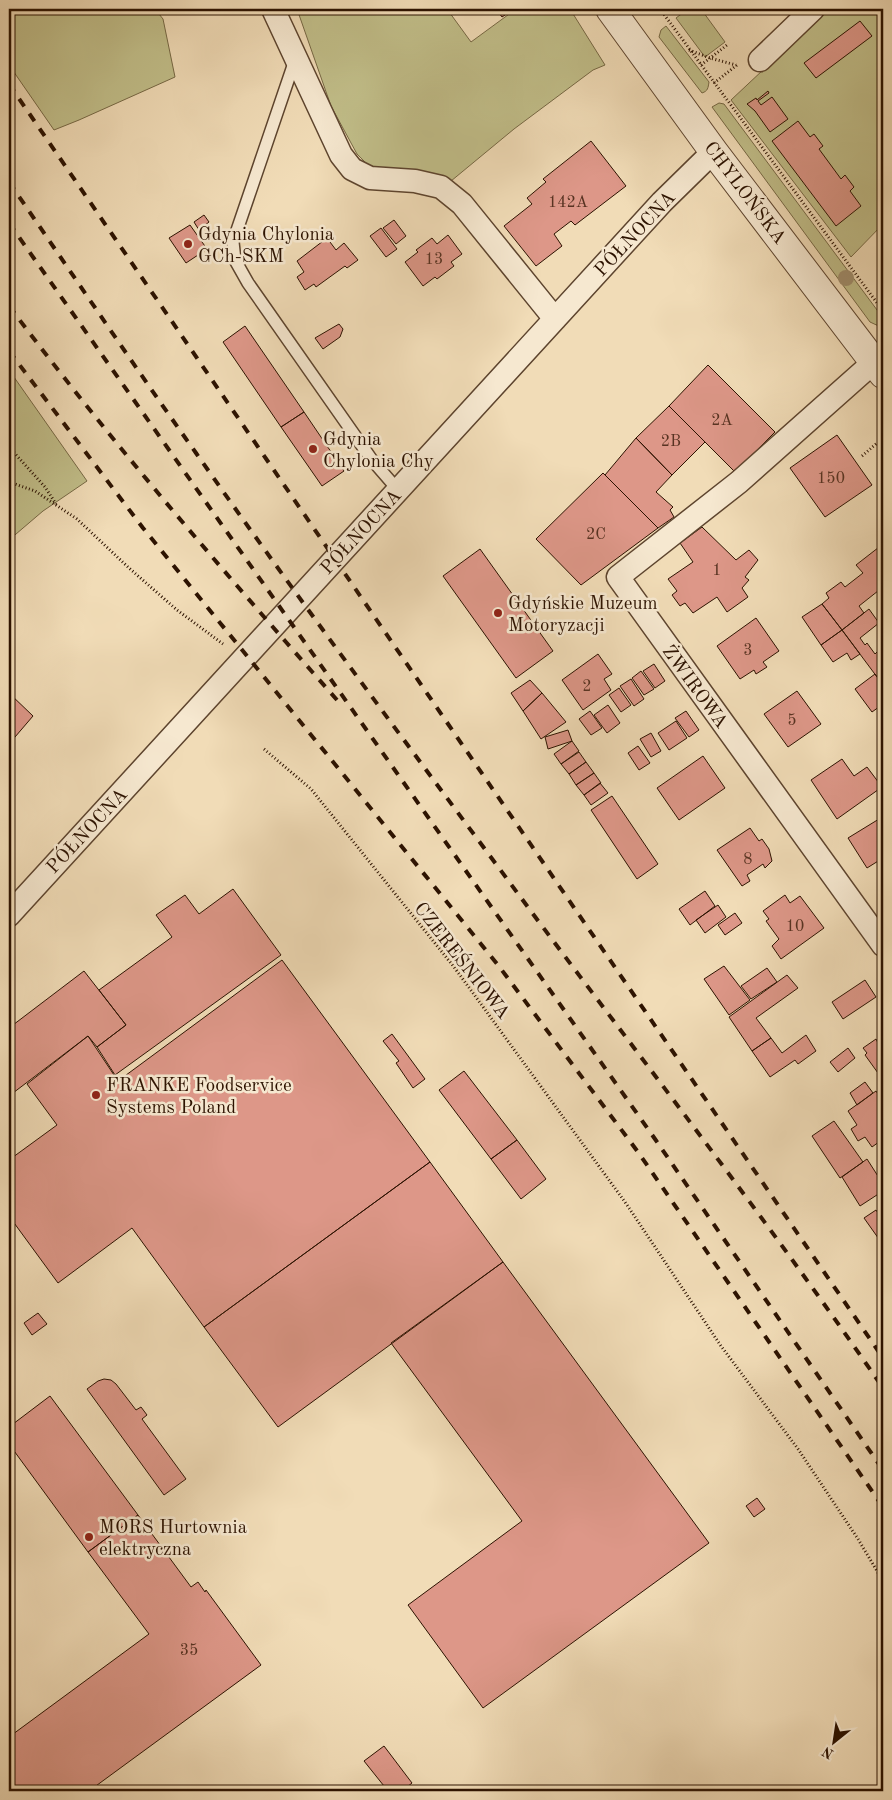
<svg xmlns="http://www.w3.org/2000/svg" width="892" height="1800" font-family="'Old Standard TT',serif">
  <rect width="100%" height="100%" fill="#f1dcb7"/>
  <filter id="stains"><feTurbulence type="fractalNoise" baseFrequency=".004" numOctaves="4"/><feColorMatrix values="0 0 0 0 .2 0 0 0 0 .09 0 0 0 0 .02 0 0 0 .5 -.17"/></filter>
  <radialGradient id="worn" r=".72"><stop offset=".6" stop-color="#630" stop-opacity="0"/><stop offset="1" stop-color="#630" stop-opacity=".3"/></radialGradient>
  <!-- green -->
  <path fill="#c1be89" stroke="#766844" d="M 9,9 L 155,9 L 163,19 L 175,77 L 79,120 L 54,130 L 9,65 Z
    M 297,9 L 447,9 L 471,42 L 516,9 L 570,9 L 605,65 L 593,70 L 514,129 L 445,186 L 386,172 L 369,166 L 357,154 L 331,106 Z
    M 688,9 L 701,9 L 725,42 L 705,57 L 676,18 Z
    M 828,9 L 883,9 L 883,224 L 851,257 L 731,100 Z
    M 666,26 L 709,82 C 708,88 708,91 702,93 L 659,37 L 661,30 Z
    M 719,103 L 724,104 L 883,318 L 883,328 L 870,322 L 712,107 Z
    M 9,370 L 87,481 L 43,511 L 9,540 Z"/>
  <!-- building -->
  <path fill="#dd9788" stroke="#2c1200" d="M 496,9 L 514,9 L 502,17 Z
    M 860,21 L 872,36 L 816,78 L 804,63 Z
    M 768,91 L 769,93 L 758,101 L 761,105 L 772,97 L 788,119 L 770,132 L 755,111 L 747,104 L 756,98 L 757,100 Z
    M 798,121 L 810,137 L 814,134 L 823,146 L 819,149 L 841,179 L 845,175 L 854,187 L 850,191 L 861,206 L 836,226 L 772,141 Z
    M 591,141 L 626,186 L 575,225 L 571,221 L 554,234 L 562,246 L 536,266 L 504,226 L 532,204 L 527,198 L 546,182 L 543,179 Z
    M 204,215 L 209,222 L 199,230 L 194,222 Z
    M 394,220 L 406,236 L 396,244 L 383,228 Z
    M 190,225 L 207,249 L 186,263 L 169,238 Z
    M 381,228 L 397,249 L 386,257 L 370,236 Z
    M 448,235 L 462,254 L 451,262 L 454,266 L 437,279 L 435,277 L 423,286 L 405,262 L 418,252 L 416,250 L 432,238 L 437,244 Z
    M 327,238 L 336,250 L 344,243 L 358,260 L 347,268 L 345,266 L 316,287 L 314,284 L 305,290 L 297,277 L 304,272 L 297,261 Z
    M 339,324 L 343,329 L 340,337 L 323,349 L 315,338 Z
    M 245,326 L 304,412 L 281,427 L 223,342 Z
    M 708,365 L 775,432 L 735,472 L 669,406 Z
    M 669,406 L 705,442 L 672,475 L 636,438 Z
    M 304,412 L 344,471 L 322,486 L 281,427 Z
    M 837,435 L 872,485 L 825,517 L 790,468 Z
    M 636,438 L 672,475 L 656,492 L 673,507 L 670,510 L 674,517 L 658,528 L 605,475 Z
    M 603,473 L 658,528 L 581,585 L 536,539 Z
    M 702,527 L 736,560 L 749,550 L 758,560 L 745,577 L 749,580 L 742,588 L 748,597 L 727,612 L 717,597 L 693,613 L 685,603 L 680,606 L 672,595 L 677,591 L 668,579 L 693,562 L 680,543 Z
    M 883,544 L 883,587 L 859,606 L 864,613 L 842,630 L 822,604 L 829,598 L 826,593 L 841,582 L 845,587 L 863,573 L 856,565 Z
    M 480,549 L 553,651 L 516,678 L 443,576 Z
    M 822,604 L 842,630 L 821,645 L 802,617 Z
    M 869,609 L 879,623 L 860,638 L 865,645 L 867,643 L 875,654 L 877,652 L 883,661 L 883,685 L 842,630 Z
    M 756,618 L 779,651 L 763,662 L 767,667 L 756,674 L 754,670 L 740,679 L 717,646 Z
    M 842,630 L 860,654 L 851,660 L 847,653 L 833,662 L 821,645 Z
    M 598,654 L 612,674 L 604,679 L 611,690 L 583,710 L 562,680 Z
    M 654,664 L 665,681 L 655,688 L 643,671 Z
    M 641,671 L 654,689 L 644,695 L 632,678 Z
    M 875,674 L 883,685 L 883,704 L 872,712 L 855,689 Z
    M 631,679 L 644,699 L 634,706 L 620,686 Z
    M 530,680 L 542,693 L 523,711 L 511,693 Z
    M 619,688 L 631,705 L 621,712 L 609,695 Z
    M 797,691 L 821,724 L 788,747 L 764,714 Z
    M 9,693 L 33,716 L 9,744 Z
    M 542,693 L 566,722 L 541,739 L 523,711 Z
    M 608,705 L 620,723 L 607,733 L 594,715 Z
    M 590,711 L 602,728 L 591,735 L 579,719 Z
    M 686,711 L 699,730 L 689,737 L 675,718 Z
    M 676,721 L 687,738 L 669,750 L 658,733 Z
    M 568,730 L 572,741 L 548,749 L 545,737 Z
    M 651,733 L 661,751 L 651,757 L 640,739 Z
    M 572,741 L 579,751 L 561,764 L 554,754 Z
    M 638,746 L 650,763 L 639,770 L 628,753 Z
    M 579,752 L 586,762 L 569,774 L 561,764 Z
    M 703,756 L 725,788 L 679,820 L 657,788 Z
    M 842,759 L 854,776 L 867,767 L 882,787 L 837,819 L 811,780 Z
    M 586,762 L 594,773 L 576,785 L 569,774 Z
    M 594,773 L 601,783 L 584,795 L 576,785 Z
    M 600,783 L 608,793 L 591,805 L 584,795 Z
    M 612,796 L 658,864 L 637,879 L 591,810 Z
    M 879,819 L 883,826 L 883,858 L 867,868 L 848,838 Z
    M 750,828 L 759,841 L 762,839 L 769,849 L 772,861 L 765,868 L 763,864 L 747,875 L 750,881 L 742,886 L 717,850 Z
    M 233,889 L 281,955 L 115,1075 L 97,1047 L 126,1025 L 99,990 L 172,937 L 156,915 L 185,895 L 199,914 Z
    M 705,891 L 715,906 L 690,925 L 679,909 Z
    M 785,895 L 790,903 L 800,896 L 824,928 L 781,959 L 772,946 L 779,939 L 766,921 L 769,919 L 763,911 Z
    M 718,905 L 726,917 L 705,933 L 696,920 Z
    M 735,913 L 742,923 L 725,935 L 718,925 Z
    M 282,960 L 430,1162 L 204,1327 L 132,1228 L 58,1283 L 9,1216 L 9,1160 L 57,1125 L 27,1084 L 88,1036 L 118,1081 Z
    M 724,966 L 750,1000 L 729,1015 L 704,979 Z
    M 767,968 L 777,982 L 751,999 L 741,986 Z
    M 84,971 L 126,1025 L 97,1047 L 88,1036 L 9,1096 L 9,1028 Z
    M 787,975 L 798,988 L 756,1018 L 771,1038 L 752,1051 L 729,1017 Z
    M 865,980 L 876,997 L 843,1019 L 832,1002 Z
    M 392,1034 L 425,1079 L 413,1088 L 396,1063 L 399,1061 L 383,1041 Z
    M 806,1035 L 816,1051 L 798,1064 L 795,1060 L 770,1077 L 752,1051 L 771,1038 L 782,1053 Z
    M 876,1039 L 879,1045 L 883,1042 L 883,1080 L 865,1055 L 867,1053 L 863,1048 Z
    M 848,1048 L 855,1058 L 838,1072 L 830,1062 Z
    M 464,1071 L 517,1140 L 491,1159 L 439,1090 Z
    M 865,1082 L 873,1093 L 857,1105 L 850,1093 Z
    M 876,1091 L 883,1102 L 883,1139 L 872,1147 L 865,1137 L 858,1141 L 851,1129 L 857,1125 L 848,1111 Z
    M 834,1121 L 863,1162 L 840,1178 L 812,1136 Z
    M 517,1140 L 546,1179 L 521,1199 L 491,1159 Z
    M 867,1159 L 883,1184 L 883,1191 L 860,1206 L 842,1177 Z
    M 430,1162 L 503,1262 L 278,1427 L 204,1327 Z
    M 876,1210 L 883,1221 L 883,1240 L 881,1242 L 864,1218 Z
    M 503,1262 L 709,1543 L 483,1708 L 408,1605 L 522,1521 L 391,1343 Z
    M 38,1313 L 47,1324 L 32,1335 L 24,1323 Z
    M 104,1379 L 111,1380 L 116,1384 L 136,1410 L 141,1407 L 147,1415 L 142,1419 L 186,1479 L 164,1495 L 87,1389 L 98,1381 Z
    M 50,1396 L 138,1515 L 88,1552 L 9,1444 L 9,1427 Z
    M 757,1498 L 765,1509 L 754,1517 L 746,1506 Z
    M 138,1515 L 191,1587 L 198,1582 L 205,1592 L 206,1590 L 261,1665 L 89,1791 L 9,1791 L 9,1737 L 149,1634 L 88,1552 Z
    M 384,1746 L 412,1783 L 402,1791 L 388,1791 L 364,1761 Z"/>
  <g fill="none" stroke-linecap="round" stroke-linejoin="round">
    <defs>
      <path id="service" d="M 295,60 L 233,242 L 235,260 L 248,283 L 372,460 L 398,490"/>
      <path id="minor" d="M 273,9 L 341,155 L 352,169 L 370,178 L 415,181 L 441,187 L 462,204 L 555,319
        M 760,60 L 813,9
        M 874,362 L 739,482 L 618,577 L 883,945
        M 9,915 L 662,202 L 714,151"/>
      <path id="tertiary" d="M 610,9 L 714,152 L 883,374"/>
    </defs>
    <!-- service casing -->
    <use href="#service" stroke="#5d442e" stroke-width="14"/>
    <!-- minor casing -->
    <use href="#minor" stroke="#5d442e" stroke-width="25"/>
    <!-- tertiary casing -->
    <use href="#tertiary" stroke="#5d442e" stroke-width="30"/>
    <!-- path -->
    <path stroke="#2c1200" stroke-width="3" stroke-dasharray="1 2.5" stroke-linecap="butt" d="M 660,9 L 883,311
      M 689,50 L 710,58 L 736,65
      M 701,65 L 727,45
      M 714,83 L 737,65
      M 9,447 L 45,487 L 56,504
      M 862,456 L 883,438
      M 9,482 L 35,491 L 77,519 L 129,568 L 177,610 L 223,644
      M 264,749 L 311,789 L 454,967 L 625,1202 L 721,1346 L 798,1449 L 858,1539 L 883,1581"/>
    <!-- service -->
    <use href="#service" stroke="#f6e8d0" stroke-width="11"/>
    <!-- minor -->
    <use href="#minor" stroke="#f6e8d0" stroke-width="22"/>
    <!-- tertiary -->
    <use href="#tertiary" stroke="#f6e8d0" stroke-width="28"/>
    <!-- rail -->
    <path stroke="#2c1200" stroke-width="4" stroke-dasharray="9 9" stroke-linecap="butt" d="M 9,84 L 883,1358
      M 9,182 C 71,272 132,363 196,453 C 306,610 422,764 536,918 C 653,1074 773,1228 883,1388
      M 9,223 L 655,1139 L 883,1470
      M 9,306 C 112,443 224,572 337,700
      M 9,351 L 143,528 L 498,965 L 638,1152 L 883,1507"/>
  </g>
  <!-- trees -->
  <circle fill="#a18e6d" cx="846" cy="278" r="8"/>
  <!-- markers -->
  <g fill="#8f2418" stroke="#f6e8d0" stroke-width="2">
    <circle cx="188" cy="244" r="5"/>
    <circle cx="313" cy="449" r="5"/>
    <circle cx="498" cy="613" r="5"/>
    <circle cx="96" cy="1095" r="5"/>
    <circle cx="89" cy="1537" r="5"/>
  </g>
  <g text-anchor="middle" stroke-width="5" stroke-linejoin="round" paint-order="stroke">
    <!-- number labels -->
    <g font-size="16" fill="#583322">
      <text x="568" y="207">142A</text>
      <text x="434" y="264">13</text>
      <text x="722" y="425">2A</text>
      <text x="671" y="446">2B</text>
      <text x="831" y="483">150</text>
      <text x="596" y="539">2C</text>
      <text x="717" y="575">1</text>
      <text x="748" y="655">3</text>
      <text x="587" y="691">2</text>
      <text x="792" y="725">5</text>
      <text x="748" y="864">8</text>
      <text x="795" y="931">10</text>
      <text x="189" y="1655">35</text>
    </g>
    <!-- street labels -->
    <g font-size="19" fill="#2c1200" stroke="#f6e8d0">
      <text transform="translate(746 192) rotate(53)" y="7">CHYLOŃSKA</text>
      <text transform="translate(634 233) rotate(-47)" y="7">PÓŁNOCNA</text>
      <text transform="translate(360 531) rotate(-47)" y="7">PÓŁNOCNA</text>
      <text transform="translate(696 686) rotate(54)" y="7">ŻWIROWA</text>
      <text transform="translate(86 830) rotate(-47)" y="7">PÓŁNOCNA</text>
      <text transform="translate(463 960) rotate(52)" y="7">CZEREŚNIOWA</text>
    </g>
    <!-- poi labels -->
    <g font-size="19" fill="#2c1200" stroke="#f6e8d0" text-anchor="start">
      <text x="198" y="240">Gdynia Chylonia<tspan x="198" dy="22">GCh-SKM</tspan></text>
      <text x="323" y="445">Gdynia<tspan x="323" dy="22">Chylonia Chy</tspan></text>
      <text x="508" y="609">Gdyńskie Muzeum<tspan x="508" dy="22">Motoryzacji</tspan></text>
      <text x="106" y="1091">FRANKE Foodservice<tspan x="106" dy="22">Systems Poland</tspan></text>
      <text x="99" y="1533">MORS Hurtownia<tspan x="99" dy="22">elektryczna</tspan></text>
    </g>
  </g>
  <!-- margin -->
  <rect width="892" height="1800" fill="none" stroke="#f1dcb7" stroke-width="30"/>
  <rect x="10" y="10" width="872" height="1780" fill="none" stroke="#2c1200" stroke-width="2.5"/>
  <rect x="15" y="15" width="862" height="1770" fill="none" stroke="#2c1200"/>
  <!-- north arrow -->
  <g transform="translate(834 1742) rotate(210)" stroke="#f6e8d0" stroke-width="4" paint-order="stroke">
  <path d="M0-4L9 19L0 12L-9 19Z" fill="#2c1200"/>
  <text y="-8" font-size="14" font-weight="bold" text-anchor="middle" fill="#2c1200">N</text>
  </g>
  <rect width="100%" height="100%" filter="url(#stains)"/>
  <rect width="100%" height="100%" fill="url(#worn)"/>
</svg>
